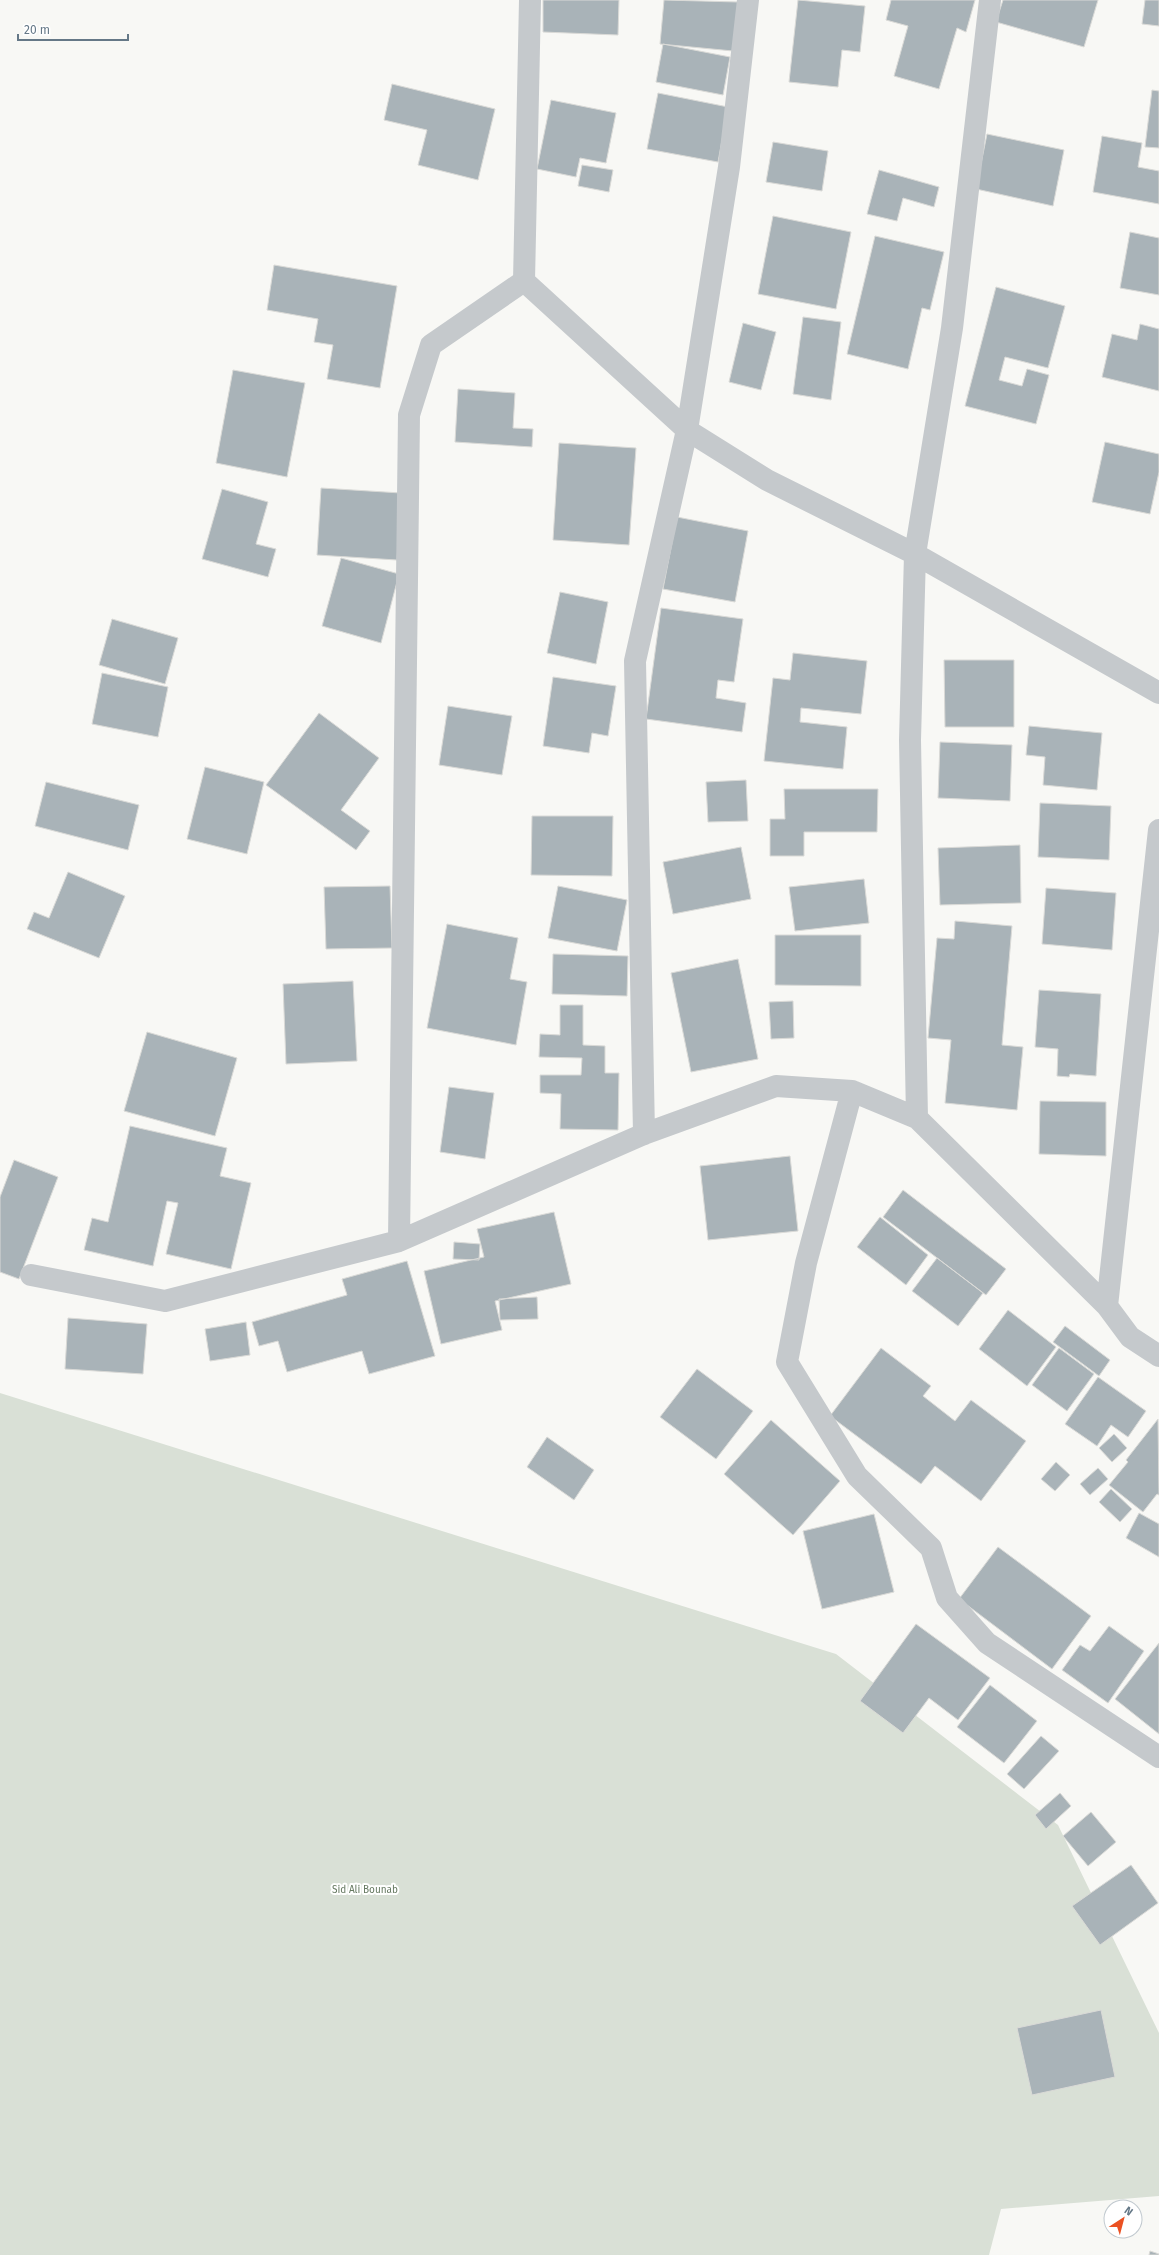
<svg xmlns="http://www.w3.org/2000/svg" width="1159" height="2255" font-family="'Fira Sans',sans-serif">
  <rect width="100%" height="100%" fill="#f8f8f5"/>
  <!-- green -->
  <path fill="#d9e0d6" d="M 0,1393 L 836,1654 L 1058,1825 L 1159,2033 L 1159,2196 L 1001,2209 L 989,2255 L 0,2255 Z"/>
  <!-- building -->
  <path fill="#a9b3b8" stroke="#dadad7" d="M 543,0 L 619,0 L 618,35 L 543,32 Z
    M 664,0 L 738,2 L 733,51 L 660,44 Z
    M 798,0 L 865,6 L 860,52 L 842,50 L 838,87 L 789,82 Z
    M 891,0 L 975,0 L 966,32 L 957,28 L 939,89 L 894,76 L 908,26 L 886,20 Z
    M 1003,0 L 1098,0 L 1084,47 L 996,22 Z
    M 1145,0 L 1159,0 L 1159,26 L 1142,24 Z
    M 663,44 L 730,57 L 723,95 L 656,82 Z
    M 392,84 L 495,109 L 478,180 L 418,165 L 427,130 L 384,120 Z
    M 1152,90 L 1159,91 L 1159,148 L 1145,147 Z
    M 658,93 L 728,107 L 718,162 L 647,149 Z
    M 551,100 L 616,113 L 606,163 L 580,158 L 576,177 L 537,169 Z
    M 987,134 L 1064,150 L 1053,206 L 976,189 Z
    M 1102,136 L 1142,143 L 1138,167 L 1159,171 L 1159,204 L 1093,192 Z
    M 773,142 L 828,151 L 822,191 L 766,182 Z
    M 582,165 L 613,170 L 609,192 L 578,186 Z
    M 879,170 L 939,187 L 934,207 L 903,198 L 897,221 L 867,214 Z
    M 773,216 L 851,232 L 836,309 L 758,294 Z
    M 1130,232 L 1159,238 L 1159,295 L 1120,288 Z
    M 875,236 L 944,252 L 930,310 L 922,308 L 908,369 L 847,354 Z
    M 274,265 L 397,286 L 380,388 L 327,379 L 333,345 L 314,342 L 318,319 L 267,310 Z
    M 996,287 L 1065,306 L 1048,368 L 1005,357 L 999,380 L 1022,386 L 1027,369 L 1049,375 L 1036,424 L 965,406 Z
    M 803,317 L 841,322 L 831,400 L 793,394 Z
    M 743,323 L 776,332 L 761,390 L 729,382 Z
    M 1140,324 L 1159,329 L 1159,391 L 1102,377 L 1112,334 L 1137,340 Z
    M 233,370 L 305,383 L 287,477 L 216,463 Z
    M 458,389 L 515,393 L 513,428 L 533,429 L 532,447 L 455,442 Z
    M 1105,442 L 1159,454 L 1159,472 L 1150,514 L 1092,502 Z
    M 559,443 L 636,448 L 629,545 L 553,540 Z
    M 321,488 L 401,493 L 397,560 L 317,555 Z
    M 222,489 L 268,502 L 256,544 L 276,549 L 268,577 L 202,559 Z
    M 677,517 L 748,531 L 735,602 L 663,589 Z
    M 341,558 L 399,574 L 381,643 L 322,626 Z
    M 560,592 L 608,602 L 596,664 L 547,653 Z
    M 661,608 L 743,619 L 734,682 L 718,680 L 716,698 L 746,703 L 742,732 L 646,719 Z
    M 112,619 L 178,638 L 165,684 L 99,665 Z
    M 793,653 L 867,661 L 861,714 L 801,708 L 800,722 L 847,727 L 843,769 L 764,761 L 773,678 L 790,680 Z
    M 944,660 L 1014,660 L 1014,727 L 945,727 Z
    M 102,673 L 168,687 L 158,737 L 92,724 Z
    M 553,677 L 616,686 L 608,736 L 592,733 L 589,753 L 543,746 Z
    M 448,706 L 512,716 L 502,775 L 439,765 Z
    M 319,713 L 379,758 L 341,810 L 370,831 L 356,850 L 266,785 Z
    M 1029,726 L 1102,733 L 1097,790 L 1043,785 L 1045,757 L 1026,755 Z
    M 940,742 L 1012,745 L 1010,801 L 938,798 Z
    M 205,767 L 264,782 L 247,854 L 187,839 Z
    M 746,780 L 748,821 L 708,822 L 706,782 Z
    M 46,782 L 139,805 L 128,850 L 35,826 Z
    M 784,789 L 878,789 L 877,832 L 804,832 L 804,856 L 770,856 L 770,819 L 785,819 Z
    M 1040,803 L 1111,806 L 1109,860 L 1038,857 Z
    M 532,816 L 613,816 L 612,876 L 531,875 Z
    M 1020,845 L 1021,903 L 940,905 L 938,848 Z
    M 741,847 L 751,899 L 673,914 L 663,862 Z
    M 68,872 L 125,896 L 99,958 L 27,929 L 34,912 L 49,918 Z
    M 864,879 L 869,923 L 795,931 L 789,887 Z
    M 390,886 L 392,948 L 326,949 L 324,887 Z
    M 558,886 L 627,900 L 617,951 L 548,938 Z
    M 1046,888 L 1116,893 L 1112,950 L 1042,944 Z
    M 955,921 L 1012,926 L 1002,1045 L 1023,1047 L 1017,1110 L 945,1103 L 951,1040 L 928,1038 L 937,938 L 954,939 Z
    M 447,924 L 518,938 L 510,979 L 527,982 L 516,1045 L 427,1028 Z
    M 775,935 L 861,935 L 861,986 L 775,985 Z
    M 553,954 L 628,956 L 627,996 L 552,994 Z
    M 738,959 L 758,1059 L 691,1072 L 671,973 Z
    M 353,981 L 357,1061 L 286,1064 L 283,984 Z
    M 1039,990 L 1101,994 L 1096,1076 L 1070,1074 L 1069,1077 L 1057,1076 L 1058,1049 L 1035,1047 Z
    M 793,1001 L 794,1038 L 771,1039 L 769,1002 Z
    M 560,1005 L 583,1005 L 583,1045 L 605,1046 L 605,1073 L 619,1073 L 618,1130 L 560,1129 L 561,1094 L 540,1093 L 540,1075 L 581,1075 L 582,1058 L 539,1057 L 540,1034 L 560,1035 Z
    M 147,1032 L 237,1058 L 215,1136 L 124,1111 Z
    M 449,1087 L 494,1093 L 485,1159 L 440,1152 Z
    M 1040,1101 L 1106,1102 L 1106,1156 L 1039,1154 Z
    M 130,1126 L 227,1148 L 220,1176 L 251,1183 L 231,1269 L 166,1254 L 178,1203 L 167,1201 L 153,1266 L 84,1250 L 92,1218 L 108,1222 Z
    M 790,1156 L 798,1231 L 708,1240 L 700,1166 Z
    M 14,1160 L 58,1177 L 19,1279 L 0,1272 L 0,1197 Z
    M 903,1190 L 1006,1269 L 986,1295 L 883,1217 Z
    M 554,1212 L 571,1284 L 495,1301 L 502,1330 L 441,1344 L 424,1271 L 484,1257 L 477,1229 Z
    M 880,1217 L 928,1255 L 906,1285 L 857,1247 Z
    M 454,1242 L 480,1244 L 479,1260 L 453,1259 Z
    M 937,1258 L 983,1293 L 958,1326 L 912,1291 Z
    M 407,1261 L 435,1356 L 369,1374 L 362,1351 L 287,1372 L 278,1341 L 259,1346 L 252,1322 L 347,1295 L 342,1279 Z
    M 537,1297 L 538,1319 L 500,1320 L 499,1299 Z
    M 1008,1310 L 1056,1347 L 1027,1386 L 979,1349 Z
    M 68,1318 L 147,1324 L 143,1374 L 65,1369 Z
    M 246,1322 L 250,1355 L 210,1361 L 205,1329 Z
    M 1065,1326 L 1110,1360 L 1099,1376 L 1053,1342 Z
    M 881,1348 L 931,1386 L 923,1396 L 955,1421 L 971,1400 L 1026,1441 L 981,1501 L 935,1466 L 921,1484 L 830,1416 Z
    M 1059,1348 L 1094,1374 L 1067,1411 L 1032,1385 Z
    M 697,1369 L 753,1411 L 716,1459 L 660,1417 Z
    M 1098,1377 L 1146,1411 L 1128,1437 L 1111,1425 L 1097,1446 L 1065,1424 Z
    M 1158,1419 L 1159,1495 L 1157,1494 L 1143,1512 L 1109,1485 L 1128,1462 L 1126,1460 Z
    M 771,1420 L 840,1481 L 793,1535 L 724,1474 Z
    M 1114,1434 L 1127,1448 L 1112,1462 L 1099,1448 Z
    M 547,1437 L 594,1470 L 574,1500 L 527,1467 Z
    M 1056,1462 L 1070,1475 L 1055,1491 L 1041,1479 Z
    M 1098,1468 L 1108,1479 L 1090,1495 L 1080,1484 Z
    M 1111,1489 L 1132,1509 L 1120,1522 L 1099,1502 Z
    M 1139,1513 L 1159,1524 L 1159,1557 L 1126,1538 Z
    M 874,1514 L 894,1592 L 822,1609 L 803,1531 Z
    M 998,1547 L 1091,1616 L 1052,1669 L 959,1599 Z
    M 916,1624 L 990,1678 L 958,1720 L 929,1698 L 903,1733 L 860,1701 Z
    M 1109,1626 L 1144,1651 L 1108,1703 L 1062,1670 L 1080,1645 L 1090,1651 Z
    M 1159,1643 L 1159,1734 L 1115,1699 Z
    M 990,1685 L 1037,1721 L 1004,1763 L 957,1727 Z
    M 1041,1736 L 1059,1751 L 1024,1789 L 1007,1774 Z
    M 1060,1793 L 1071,1806 L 1046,1829 L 1035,1815 Z
    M 1091,1812 L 1116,1842 L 1088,1866 L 1063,1836 Z
    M 1131,1865 L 1158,1903 L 1100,1945 L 1072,1906 Z
    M 1101,2010 L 1115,2077 L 1032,2095 L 1017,2028 Z
    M 1150,2251 L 1159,2254 L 1159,2255 L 1149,2255 Z"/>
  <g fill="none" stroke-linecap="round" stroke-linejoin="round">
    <!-- minor -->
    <path stroke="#c5c9cc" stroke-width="22" d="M 530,0 L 524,281 L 687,430 L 767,480 L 915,554 L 1159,693
      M 852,1091 L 806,1263 L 787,1362 L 857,1476 L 931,1548 L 947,1598 L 987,1643 L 1159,1757
      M 917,1118 L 910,740 L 915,554 L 952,328 L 990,0
      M 644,1134 L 635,661 L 687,430 L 729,167 L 748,0
      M 399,1241 L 409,415 L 431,345 L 524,281
      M 31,1275 L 165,1301 L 399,1241 L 644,1134 L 776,1086 L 852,1091 L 917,1118 L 1107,1306 L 1130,1337 L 1159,1356
      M 1107,1306 L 1159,830"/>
  </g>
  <g text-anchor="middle" stroke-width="4" stroke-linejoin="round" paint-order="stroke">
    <!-- park labels -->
    <g font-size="10" fill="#667961" stroke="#fff">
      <text x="365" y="1893">Sid Ali Bounab</text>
    </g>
  </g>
  <!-- north arrow -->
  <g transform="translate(1123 2219) rotate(36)"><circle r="19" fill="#ffffff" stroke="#c1c9cf"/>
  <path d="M0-3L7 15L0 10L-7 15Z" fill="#eb5122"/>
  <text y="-6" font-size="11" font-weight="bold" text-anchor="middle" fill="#657887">N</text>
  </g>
  <!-- scale -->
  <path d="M18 34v6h110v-6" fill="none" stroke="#657887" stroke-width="2"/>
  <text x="24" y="34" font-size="12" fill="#657887" stroke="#ffffff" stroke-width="3" paint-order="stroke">20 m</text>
</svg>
